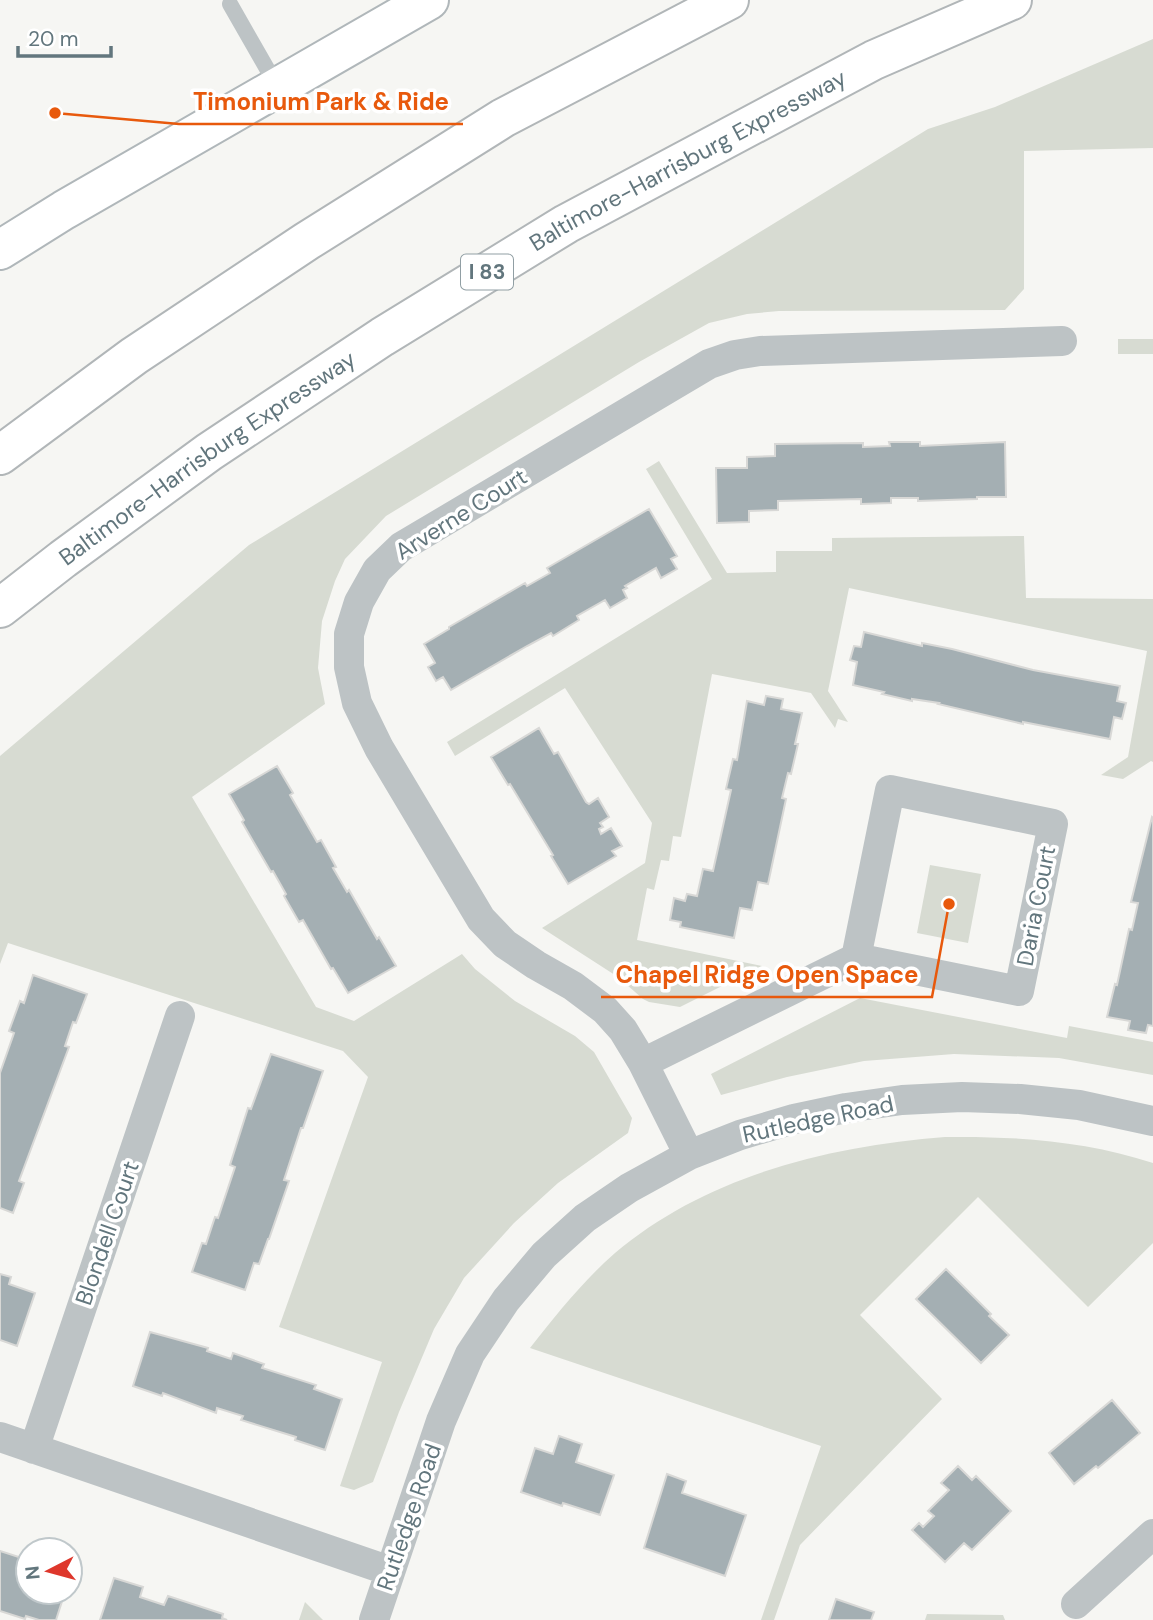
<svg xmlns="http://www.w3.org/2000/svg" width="1153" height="1620" font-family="'DM Sans',sans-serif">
  <rect width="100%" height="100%" fill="#f6f6f3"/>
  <!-- green -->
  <path fill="#d7dbd2" d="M 1153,39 L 1153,148 L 1024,151 L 1024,289 L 1005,310 L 779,311 L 747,314 L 709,323 L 639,362 L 386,516 L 345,559 L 335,581 L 322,621 L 318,668 L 325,704 L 192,797 L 316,1007 L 354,1021 L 462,954 L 475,969 L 515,1001 L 575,1036 L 594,1052 L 632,1118 L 628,1133 L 558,1183 L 514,1223 L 464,1278 L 434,1329 L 399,1412 L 373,1482 L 354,1490 L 340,1486 L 382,1362 L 279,1327 L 368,1077 L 343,1051 L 8,943 L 0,964 L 0,756 L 249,545 L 928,129 L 995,107 Z
    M 1118,339 L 1153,339 L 1153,354 L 1118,354 Z
    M 659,461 L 727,573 L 776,572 L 776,551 L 832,551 L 832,538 L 1024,536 L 1026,598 L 1153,599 L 1153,762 L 1151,761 L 1123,779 L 1101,775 L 1128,757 L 1147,651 L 849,588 L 828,691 L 848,722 L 838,719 L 835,728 L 811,693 L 712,674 L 681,837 L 673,836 L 669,861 L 661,860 L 654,890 L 647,888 L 637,940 L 762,966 L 680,1007 L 649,1002 L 643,999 L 618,977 L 542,928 L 645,863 L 652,823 L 565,688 L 455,756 L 447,742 L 712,579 L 646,469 Z
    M 930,865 L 981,874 L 968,943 L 917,933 Z
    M 860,998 L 1067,1038 L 1069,1026 L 1153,1042 L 1153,1075 L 1059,1058 L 954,1054 L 864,1061 L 787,1077 L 721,1095 L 711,1074 Z
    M 945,1137 C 1015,1136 1086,1141 1153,1163 L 1153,1243 L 1088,1307 L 978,1197 L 860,1315 L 942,1399 L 800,1545 L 774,1620 L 761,1620 L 821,1446 L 530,1348 C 556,1315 583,1281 615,1253 C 706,1176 829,1146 945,1137 Z
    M 305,1602 L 323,1620 L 299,1620 Z
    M 927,1614 L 1003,1615 L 1005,1620 L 925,1620 Z"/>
  <!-- building -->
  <path fill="#a4afb3" stroke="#d8d8d6" stroke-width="2" d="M 889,442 L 920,442 L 920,446 L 1005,442 L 1006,497 L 977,497 L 977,499 L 918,501 L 918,498 L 891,498 L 891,503 L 861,504 L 861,499 L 778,501 L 778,510 L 749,511 L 749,522 L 717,523 L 716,468 L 747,468 L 747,457 L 775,456 L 775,444 L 863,443 L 863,447 L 890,446 Z
    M 649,509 L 677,556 L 671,559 L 677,569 L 661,578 L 656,568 L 625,586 L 627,588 L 623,590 L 627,598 L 610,608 L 605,600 L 577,616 L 579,620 L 553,636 L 551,633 L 527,646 L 451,690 L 443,677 L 436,681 L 428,667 L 435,663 L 424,644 L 449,629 L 449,627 L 525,583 L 527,586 L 550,573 L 547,568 Z
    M 864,632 L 922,646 L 922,643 L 952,649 L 1033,670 L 1120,686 L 1117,701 L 1126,703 L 1122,719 L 1114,717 L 1110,739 L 1023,722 L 1023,724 L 938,704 L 939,703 L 912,699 L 912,701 L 882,694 L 884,692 L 853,685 L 857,662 L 850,660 L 854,646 L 861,647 Z
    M 766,696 L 783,699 L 781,709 L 802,713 L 795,744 L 798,744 L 791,774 L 788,773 L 782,798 L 786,799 L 768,884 L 758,882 L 752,910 L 740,908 L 734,938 L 680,927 L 681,922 L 670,920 L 674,898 L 685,901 L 687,894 L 697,896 L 703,869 L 713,871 L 731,790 L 726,789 L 733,759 L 737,760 L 747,701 L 764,705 Z
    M 539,728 L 554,754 L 558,752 L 586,802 L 589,804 L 598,798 L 609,817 L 600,823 L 603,827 L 599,829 L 601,834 L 611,828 L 622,846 L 612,851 L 616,856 L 568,884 L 551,856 L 553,855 L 510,784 L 508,785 L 491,757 Z
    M 277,766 L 293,793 L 290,795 L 317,842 L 321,840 L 336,867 L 333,868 L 347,892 L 349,890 L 377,939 L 379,937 L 396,966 L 348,993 L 333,968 L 331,969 L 303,920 L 299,922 L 284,896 L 286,894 L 273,871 L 271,872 L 242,822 L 244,820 L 229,794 Z
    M 1152,817 L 1153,818 L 1153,1026 L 1148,1025 L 1146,1033 L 1128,1030 L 1130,1021 L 1107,1017 L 1115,984 L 1117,985 L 1129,929 L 1132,930 L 1138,903 L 1131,902 Z
    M 33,975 L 87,994 L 76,1023 L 73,1022 L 65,1046 L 69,1047 L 19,1181 L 24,1183 L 13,1213 L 0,1208 L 0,1073 L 14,1033 L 9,1031 L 20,1001 L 24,1003 Z
    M 271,1054 L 323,1071 L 303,1128 L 301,1128 L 284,1180 L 289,1181 L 269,1239 L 268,1239 L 259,1264 L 254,1263 L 245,1290 L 192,1272 L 202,1243 L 206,1244 L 215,1217 L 218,1218 L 235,1167 L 230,1165 L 248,1108 L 251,1109 Z
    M 946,1269 L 991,1314 L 989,1316 L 1009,1335 L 981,1363 L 916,1299 Z
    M 0,1274 L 11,1277 L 9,1284 L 35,1293 L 17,1346 L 0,1340 Z
    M 150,1332 L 208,1348 L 207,1351 L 231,1359 L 233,1353 L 264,1364 L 262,1368 L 316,1385 L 314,1389 L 342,1399 L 325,1450 L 295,1440 L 296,1437 L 241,1420 L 243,1416 L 217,1408 L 216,1413 L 163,1393 L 162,1396 L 133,1386 Z
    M 1112,1400 L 1140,1433 L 1098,1468 L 1096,1466 L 1074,1484 L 1049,1453 Z
    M 559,1436 L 582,1444 L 576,1462 L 614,1475 L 600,1515 L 563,1503 L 562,1506 L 521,1492 L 535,1448 L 553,1454 Z
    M 958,1466 L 972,1480 L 976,1476 L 1011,1511 L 972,1550 L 964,1543 L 945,1562 L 912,1530 L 919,1523 L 923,1527 L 934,1516 L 928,1511 L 949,1490 L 941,1483 Z
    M 667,1474 L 686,1481 L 682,1493 L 746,1515 L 725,1576 L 644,1548 Z
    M 0,1551 L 28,1560 L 28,1592 L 65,1592 L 56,1620 L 39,1620 L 26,1616 L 25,1619 L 0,1611 Z
    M 114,1578 L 143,1587 L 140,1597 L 164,1605 L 168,1596 L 223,1614 L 222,1618 L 227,1620 L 100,1620 Z
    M 836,1599 L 874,1612 L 871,1620 L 829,1620 Z"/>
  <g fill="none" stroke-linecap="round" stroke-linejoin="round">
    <defs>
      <path id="secondary" d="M 0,250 L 64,210 L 429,0"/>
      <g id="motorway">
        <path d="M 0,455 L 134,356 L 307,241 L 503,118 L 729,0"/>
        <path id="s1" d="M 0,608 L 63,559 L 209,452 L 382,337 L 566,224 L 874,60 L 1012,0"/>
      </g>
    </defs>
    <!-- secondary casing -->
    <use href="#secondary" stroke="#b0b7ba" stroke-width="42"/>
    <!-- motorway casing -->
    <use href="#motorway" stroke="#b1b6b8" stroke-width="42"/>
    <!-- service -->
    <path stroke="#bdc3c5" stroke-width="16" d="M 230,4 L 278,88"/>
    <!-- minor -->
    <path stroke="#bdc3c5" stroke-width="30" d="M 643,1063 L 856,958 L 890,790 L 1053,824 L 1019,991 L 856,958
      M 689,1155 L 643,1063 L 623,1030 L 605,1010 L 573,986 L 536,965 L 505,944 L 481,919 L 379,748 L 357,703 L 349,667 L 349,634 L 359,602 L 377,570 L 401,547 L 709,364 L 735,355 L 760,351 L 1062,341
      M 0,1437 L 390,1571
      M 34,1449 L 180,1016
      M 1076,1604 L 1153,1534
      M 374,1620 L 441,1421 L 470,1354 L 506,1300 L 544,1255 L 585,1218 L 629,1188 L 689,1155 L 740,1135 L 794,1119 L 846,1108 L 902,1100 L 962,1097 L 1020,1099 L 1079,1105 L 1153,1121"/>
    <!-- secondary -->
    <use href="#secondary" stroke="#fff" stroke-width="38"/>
    <!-- motorway -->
    <use href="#motorway" stroke="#fff" stroke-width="38"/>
  </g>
  <g text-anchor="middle" stroke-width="7" stroke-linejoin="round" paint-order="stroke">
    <!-- shield labels -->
    <rect fill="#fff" stroke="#919fa4" stroke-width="2" x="461" y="254.5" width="52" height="35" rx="5"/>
    <g font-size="21" font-weight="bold" fill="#62767d">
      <text x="487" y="279">I 83</text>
    </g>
    <!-- street labels -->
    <g font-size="23" fill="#62767d" stroke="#fff">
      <text dy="8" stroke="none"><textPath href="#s1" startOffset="822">Baltimore-Harrisburg Expressway</textPath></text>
      <text dy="8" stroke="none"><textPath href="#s1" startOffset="256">Baltimore-Harrisburg Expressway</textPath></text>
      <text transform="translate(461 514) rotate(-32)" y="8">Arverne Court</text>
      <text transform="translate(1036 906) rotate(-79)" y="8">Daria Court</text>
      <text transform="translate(818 1119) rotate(-12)" y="8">Rutledge Road</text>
      <text transform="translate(107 1233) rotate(-71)" y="8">Blondell Court</text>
      <text transform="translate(409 1517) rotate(-71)" y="8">Rutledge Road</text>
    </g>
  </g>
  <!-- callouts -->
  <path fill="none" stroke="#e8590c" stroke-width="2.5" d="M55 113L179 124H463M949 904L932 997H601"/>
  <g fill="#e8590c" stroke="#fff" stroke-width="2.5">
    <circle cx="55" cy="113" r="7"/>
    <circle cx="949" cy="904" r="7"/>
  </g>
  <g font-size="24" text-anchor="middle" font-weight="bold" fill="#e8590c" stroke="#fff" stroke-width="7" stroke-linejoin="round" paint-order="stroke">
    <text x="321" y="110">Timonium Park &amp; Ride</text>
    <text x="767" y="983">Chapel Ridge Open Space</text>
  </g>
  <!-- north arrow -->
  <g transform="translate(49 1571) rotate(264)"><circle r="33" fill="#ffffff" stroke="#c0c8cb" stroke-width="2"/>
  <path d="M0-5L12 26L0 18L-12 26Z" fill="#de372c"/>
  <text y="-10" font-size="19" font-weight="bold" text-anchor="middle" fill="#62767d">N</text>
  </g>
  <!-- scale -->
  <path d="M18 46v10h93v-10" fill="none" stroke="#62767d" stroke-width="3.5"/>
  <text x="28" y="46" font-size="21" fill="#62767d" stroke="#ffffff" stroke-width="5" paint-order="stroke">20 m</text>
</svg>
